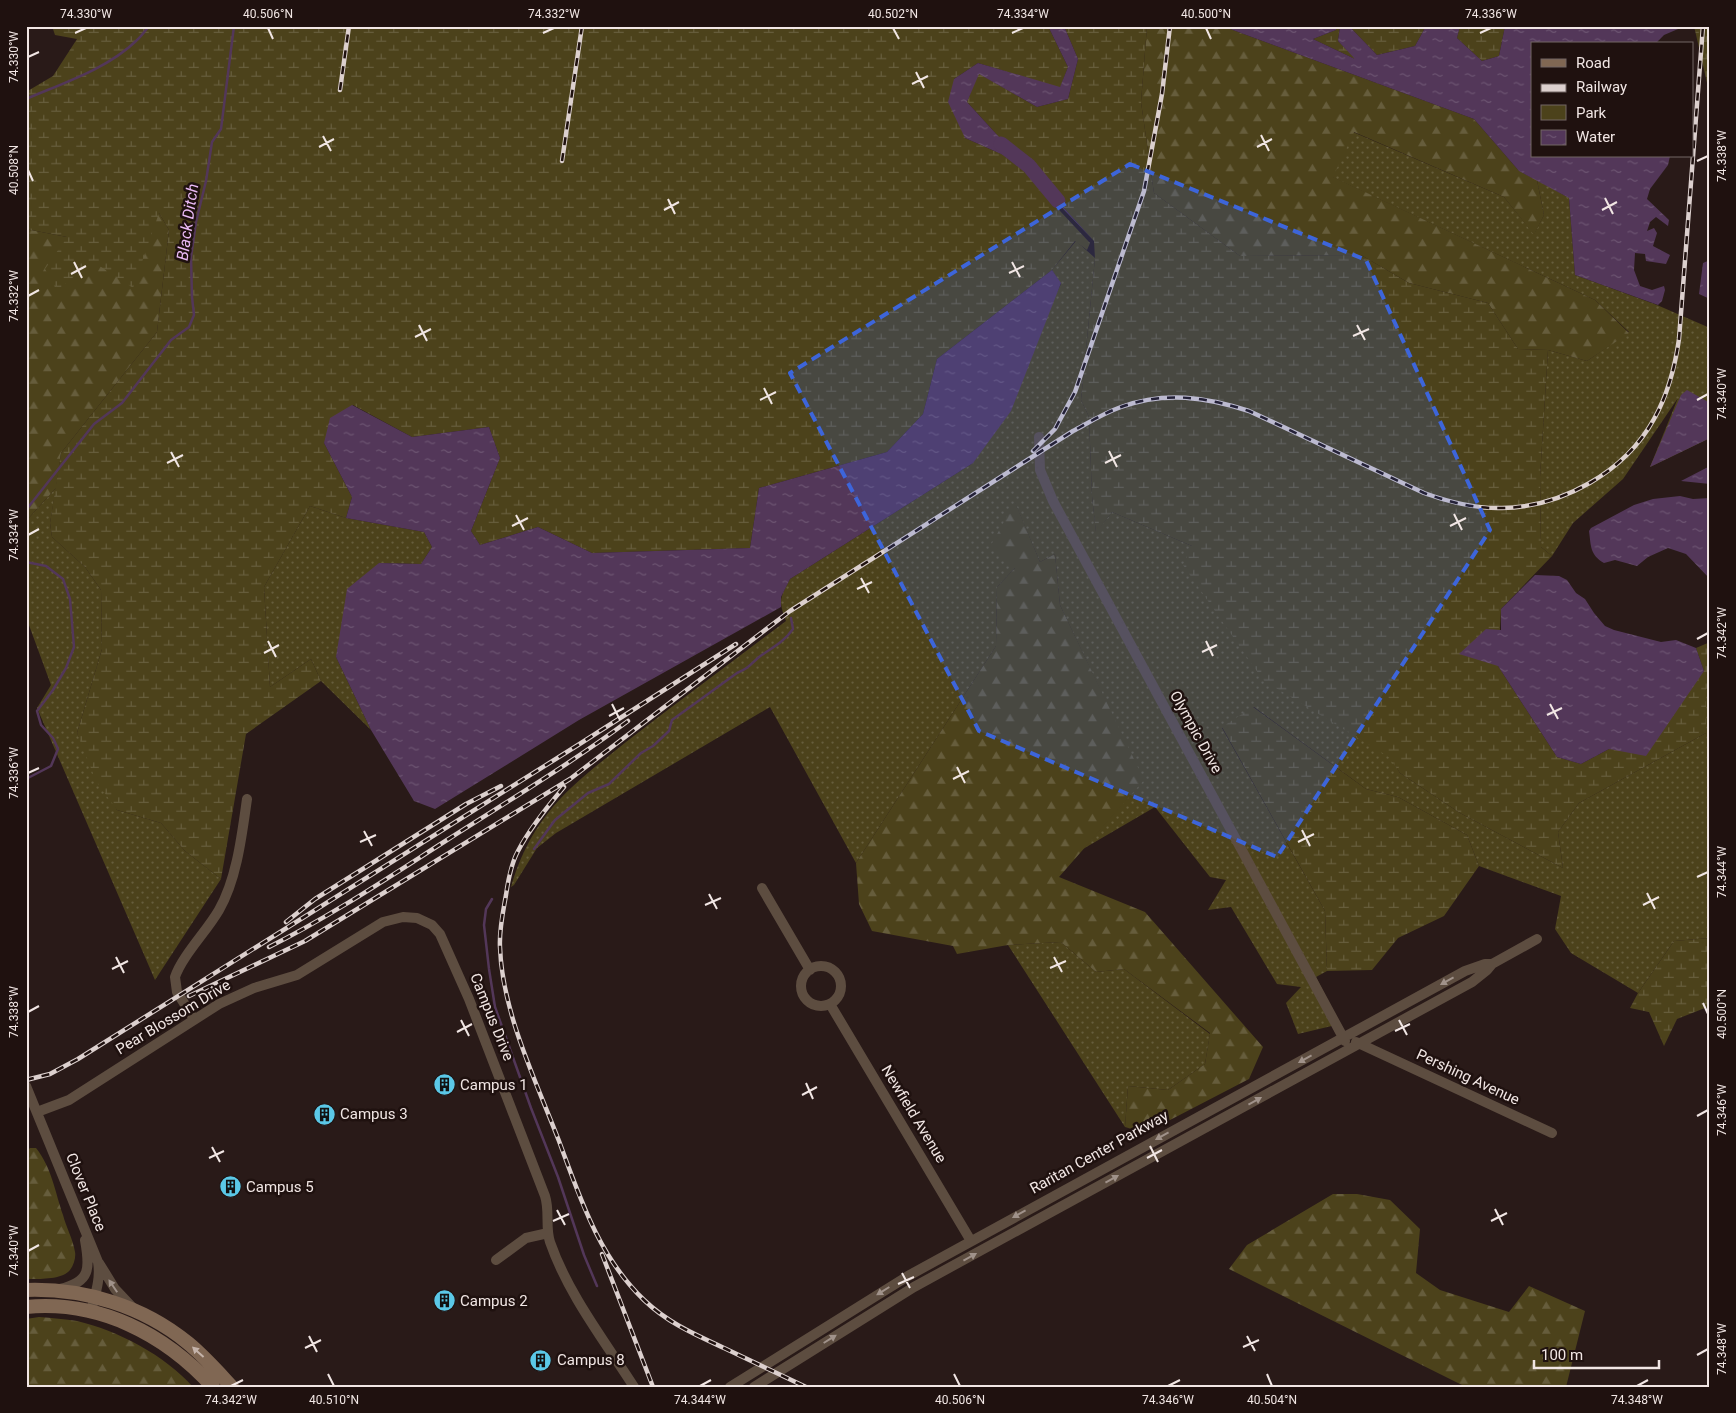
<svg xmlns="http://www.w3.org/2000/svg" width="1736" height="1413" font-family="Roboto,sans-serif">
  <defs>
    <pattern id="green-dots" width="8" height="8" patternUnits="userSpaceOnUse" patternTransform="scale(1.25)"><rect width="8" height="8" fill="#4c421b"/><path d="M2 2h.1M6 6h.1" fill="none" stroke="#665d3c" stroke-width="1.8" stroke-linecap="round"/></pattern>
    <pattern id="forest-firs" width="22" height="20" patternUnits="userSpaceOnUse" patternTransform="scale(1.25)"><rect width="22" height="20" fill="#4c421b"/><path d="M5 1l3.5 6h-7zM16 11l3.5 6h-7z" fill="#665d3c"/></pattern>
    <pattern id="wetland-marsh" width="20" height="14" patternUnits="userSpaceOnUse" patternTransform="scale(1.25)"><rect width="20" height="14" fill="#4c421b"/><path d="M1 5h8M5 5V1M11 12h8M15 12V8" fill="none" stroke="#665d3c"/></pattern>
    <pattern id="water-ripples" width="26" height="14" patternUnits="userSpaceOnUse" patternTransform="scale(1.25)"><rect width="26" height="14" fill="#533759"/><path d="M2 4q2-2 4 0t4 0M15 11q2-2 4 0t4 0" fill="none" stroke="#6c5471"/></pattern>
  </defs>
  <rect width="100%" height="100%" fill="#291a18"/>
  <!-- green -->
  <path fill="url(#green-dots)" d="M 1353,132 L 1504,197 L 1534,234 L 1544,215 L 1537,180 L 1569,198 L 1575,275 L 1657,305 L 1710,328 L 1710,438 L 1650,467 L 1678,398 L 1623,479 L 1573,523 L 1552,556 L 1541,547 L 1540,477 L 1548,350 L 1587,361 L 1629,332 L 1595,300 L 1332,177 Z
    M 1076,241 L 1095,258 L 1081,400 L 1089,417 L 1092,496 L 1096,532 L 1112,512 L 1192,546 L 1390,757 L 1400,773 L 1460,813 L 1563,868 L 1558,832 L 1579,803 L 1706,733 L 1706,689 L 1710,688 L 1710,938 L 1674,941 L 1638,993 L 1571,953 L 1555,929 L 1561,896 L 1479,866 L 1467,835 L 1398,797 L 1366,789 L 1254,707 L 1222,728 L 1325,911 L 1327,971 L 1316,977 L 1340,1024 L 1298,1034 L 1286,1003 L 1301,987 L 1277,984 L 1231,907 L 1208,910 L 1226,880 L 1210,877 L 1155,807 L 1083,849 L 1143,780 L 1060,605 L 1055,554 L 1040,562 L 1015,503 L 1015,568 L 997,587 L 996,646 L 856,863 L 770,707 L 556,833 L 537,848 L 514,885 L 511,887 C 518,861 531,834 548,813 C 570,785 599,764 626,742 C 679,701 733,661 786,621 C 778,600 780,598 790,579 L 973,463 L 1061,284 L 1052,270 Z
    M 56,488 L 50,523 L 52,537 L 85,567 L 101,590 L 102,649 L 77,733 L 117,810 L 161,823 L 185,851 L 221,879 L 155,980 L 37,708 L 51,685 L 26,617 L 26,521 Z
    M 310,506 L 346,518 L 424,532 L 432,547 L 421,564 L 379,563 L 336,657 L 371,730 L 321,681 L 311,659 L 270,687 L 264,587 Z
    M 1061,942 L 1096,972 L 1124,969 L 1210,1034 L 1205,1064 L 1168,1090 L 1128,1086 L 1125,1127 L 1008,945 Z"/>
  <!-- forest -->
  <path fill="url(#forest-firs)" d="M 1147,26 L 1222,26 L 1474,119 L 1519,171 L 1537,180 L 1544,215 L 1534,235 L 1504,197 L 1354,132 L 1333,177 L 1595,300 L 1629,333 L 1587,361 L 1548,350 L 1518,349 L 1488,303 L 1409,283 L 1361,255 L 1240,256 L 1154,193 L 1141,102 Z
    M 159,213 L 169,230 L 157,332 L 61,453 L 56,488 L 26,521 L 26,229 L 67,237 L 92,261 Z
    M 1015,502 L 1040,562 L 1055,554 L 1060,605 L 1144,780 L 1059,877 L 1145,912 L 1263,1047 L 1249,1079 L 1145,1133 L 1125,1127 L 1128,1086 L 1168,1090 L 1205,1064 L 1210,1033 L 1124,969 L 1096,972 L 1061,942 L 1008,945 L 957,954 L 953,946 L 872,931 L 859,904 L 856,863 L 996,646 L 997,587 L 1015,568 L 991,545 Z
    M 30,1148 L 36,1148 C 52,1168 55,1192 63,1215 C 66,1227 73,1239 75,1252 C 76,1257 74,1265 70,1270 C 62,1280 38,1279 26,1279 L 26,1152 Z
    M 1333,1194 L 1357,1194 L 1390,1200 L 1420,1229 L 1416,1273 L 1440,1290 L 1509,1312 L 1529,1286 L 1585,1311 L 1566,1387 L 1466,1387 L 1229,1269 L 1247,1245 Z
    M 39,1317 C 52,1318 65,1319 77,1321 C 117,1330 166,1356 193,1387 L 26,1387 L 26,1319 Z"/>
  <!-- wetland -->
  <path fill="url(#wetland-marsh)" d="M 52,26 L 1048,26 L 1068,67 L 1060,88 L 978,63 L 954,79 L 965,138 L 1017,161 L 1055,201 L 1060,211 L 1090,243 L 1087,250 L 1075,241 L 1052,270 L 937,359 L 923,414 L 887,452 L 759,488 L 750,548 L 592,553 L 538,527 L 480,545 L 471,531 L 500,458 L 489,427 L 412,437 L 353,405 L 324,443 L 352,497 L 346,518 L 310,506 L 264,587 L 270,687 L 311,659 L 321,681 L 246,734 L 221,879 L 185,851 L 161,823 L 117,810 L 96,781 L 77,733 L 102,649 L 101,590 L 85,567 L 52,537 L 50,523 L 61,453 L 157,332 L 169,230 L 159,213 L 133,288 L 92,261 L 57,291 L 45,269 L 67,237 L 26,229 L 26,92 L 53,76 L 77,39 L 55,35 Z
    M 1064,26 L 1147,26 L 1141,102 L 1154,193 L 1240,256 L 1361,255 L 1409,283 L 1488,303 L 1518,349 L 1548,350 L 1540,477 L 1541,547 L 1552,556 L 1501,609 L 1498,666 L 1557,757 L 1581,764 L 1609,749 L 1704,671 L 1696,648 L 1710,642 L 1710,688 L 1706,689 L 1706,733 L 1579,803 L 1558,832 L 1563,868 L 1460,813 L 1400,773 L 1389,757 L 1263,680 L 1183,565 L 1192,546 L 1112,512 L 1096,533 L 1092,496 L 1089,417 L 1081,400 L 1095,258 L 1094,241 L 967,102 L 978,73 L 1037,107 L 1068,99 L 1078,59 Z
    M 1336,26 L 1340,26 L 1338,41 L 1357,60 L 1313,39 L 1336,30 Z
    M 1349,26 L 1426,26 L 1415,46 L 1377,55 Z
    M 1460,26 L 1505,26 L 1499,56 L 1482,61 L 1457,38 Z
    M 1694,26 L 1710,26 L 1710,96 Z
    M 1253,707 L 1366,789 L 1398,797 L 1467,835 L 1479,866 L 1444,916 L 1398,938 L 1372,970 L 1327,971 L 1325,911 L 1222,727 Z
    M 1710,938 L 1710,1006 L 1677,1019 L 1664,1046 L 1649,1012 L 1630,1008 L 1638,993 L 1674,941 Z"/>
  <!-- water -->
  <path fill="url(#water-ripples)" d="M 1048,26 L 1064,26 L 1078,59 L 1068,99 L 1037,107 L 979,74 L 967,102 L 1094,241 L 1017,161 L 965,138 L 948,102 L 954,79 L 978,63 L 1060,87 L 1068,67 Z
    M 1222,26 L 1336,26 L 1336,30 L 1313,39 L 1355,59 L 1338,41 L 1340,26 L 1349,26 L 1377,55 L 1415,46 L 1426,26 L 1460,26 L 1457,38 L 1482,61 L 1499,56 L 1505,26 L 1685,26 L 1664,35 L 1655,44 L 1532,44 L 1532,156 L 1670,156 L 1668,165 L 1650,189 L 1647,199 L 1669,220 L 1668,226 L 1656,217 L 1650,222 L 1647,231 L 1654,228 L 1657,233 L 1653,246 L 1670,255 L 1666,264 L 1646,261 L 1645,254 L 1635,253 L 1634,270 L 1640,286 L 1652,290 L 1664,286 L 1665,290 L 1662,301 L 1658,305 L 1575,275 L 1569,198 L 1519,171 L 1474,119 Z
    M 1710,260 L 1710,299 L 1699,294 L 1703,263 Z
    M 1052,270 L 1061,283 L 1011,411 L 973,463 L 790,579 L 781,597 L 781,607 L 579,720 L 435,809 L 414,801 L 371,730 L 336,657 L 347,589 L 379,563 L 421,564 L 432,547 L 424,532 L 346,518 L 352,497 L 324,443 L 330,418 L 352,405 L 412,437 L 489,427 L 500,458 L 471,531 L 480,545 L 538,527 L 592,553 L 750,548 L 759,488 L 887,452 L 923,414 L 937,359 Z
    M 1687,390 L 1710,403 L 1710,438 L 1650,467 L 1681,395 Z
    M 1710,466 L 1710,484 L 1681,481 Z
    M 1680,496 L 1693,499 L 1710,498 L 1710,579 L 1686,554 L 1668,548 L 1648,557 L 1637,566 L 1615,560 L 1604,563 C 1590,555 1591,546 1589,531 L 1591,528 L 1634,505 L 1653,499 Z
    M 1535,575 L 1559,576 L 1567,580 L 1576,593 L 1585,599 L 1594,613 L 1605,626 L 1614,630 L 1661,642 L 1676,640 L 1696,648 L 1704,671 L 1646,756 L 1609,749 L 1581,764 L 1557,757 L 1498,666 L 1459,654 L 1486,629 L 1501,630 L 1501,609 Z"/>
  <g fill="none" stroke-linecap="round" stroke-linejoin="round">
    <!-- stream -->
    <path stroke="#533759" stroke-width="2.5" d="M 26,99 C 63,83 107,69 136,41 C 141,37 145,31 149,26
      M 26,510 L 94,424 L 122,403 L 171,340 L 189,327 L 194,315 L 192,297 L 191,257 L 196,222 L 206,181 L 212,142 L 221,129 L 234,26
      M 26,562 L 46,566 L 63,579 L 70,599 L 74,647 L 66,668 L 53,690 L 37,711 L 41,725 L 53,738 L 58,749 L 51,766 L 26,779
      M 534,849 L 555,820 L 588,793 L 609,784 L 641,753 L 653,746 L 669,731 L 672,720 L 737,673 C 749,668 750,665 759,657 C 773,647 783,643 793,629 L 791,618
      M 492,899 L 486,909 L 484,925 L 489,969 L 495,1007 L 531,1108 L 558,1177 L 584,1255 L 597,1286"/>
    <!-- river -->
    <path stroke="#533759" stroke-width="15" d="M 1001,144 L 1029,166 L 1058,201"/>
    <!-- street -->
    <path stroke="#5d4d40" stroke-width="10" d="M 1039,437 L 1040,470 L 1053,501 L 1345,1041
      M 762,888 L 810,970
      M801 986a20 20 0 1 1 40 0a20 20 0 1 1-40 0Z
      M 830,1004 L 971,1241
      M 194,1019 L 177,992 L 175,977 C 182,956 207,931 219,910 C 237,879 242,834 247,799
      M 1356,1042 L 1552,1133
      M 26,1086 L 98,1262 C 101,1279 95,1295 91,1311
      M 37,1112 L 69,1100 L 219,1004 L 254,988 L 297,975 L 383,922 L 403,917 L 417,918 L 432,925 L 440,934 L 469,999 L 545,1196 C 550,1211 545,1227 550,1242 C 568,1294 604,1340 634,1387
      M 496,1260 L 526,1238 L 548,1233
      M 99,1263 L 115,1289 L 132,1307
      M 60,1289 C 91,1282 90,1268 85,1240
      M 730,1387 L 908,1276 L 1465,971 L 1485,964 L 1492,964
      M 754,1387 L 914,1287 L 1472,982 L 1487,970 L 1492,964 L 1537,939"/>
    <!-- secondary -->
    <path stroke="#806753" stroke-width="14" d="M 26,1290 C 84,1288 143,1306 188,1343 C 204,1356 218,1372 232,1387
      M 26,1307 C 99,1300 165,1334 213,1387"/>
    <defs>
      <path id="rail" d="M 340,90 L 349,26
        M 562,161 L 582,26
        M 1033,451 L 1055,429 L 1075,392 L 1144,191 L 1162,94 L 1170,26
        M 564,787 C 547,807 530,828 518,851 C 511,864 508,881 506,895 C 503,912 499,930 500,947 C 502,1012 536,1081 559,1141 C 580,1198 599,1257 644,1300 C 668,1323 694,1334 724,1348 C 751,1361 779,1374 806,1387
        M 286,922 L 315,899 L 466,804 L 501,786
        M 269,947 C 331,916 389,877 447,840 C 508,801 570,764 628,721
        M 189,996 L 305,941 L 570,779 L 790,611 L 1073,431 C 1088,423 1104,413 1121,407 C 1165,391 1206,397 1249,411 L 1424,493 C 1449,502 1475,509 1502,508 C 1562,507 1625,472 1654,419 C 1668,394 1675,367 1679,339 L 1703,26
        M 26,1080 L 50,1074 L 78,1059 L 578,745 L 736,644
        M 602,1254 L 653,1387"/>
    </defs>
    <!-- rail casing -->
    <use href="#rail" stroke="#dcd0ce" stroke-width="4.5"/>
    <!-- rail -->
    <use href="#rail" stroke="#1f110f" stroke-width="2.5" stroke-dasharray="8" stroke-linecap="butt"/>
  </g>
  <!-- one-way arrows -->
  <defs><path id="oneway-solid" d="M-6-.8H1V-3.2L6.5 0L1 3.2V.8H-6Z" transform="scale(1.25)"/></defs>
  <g fill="#a0928a">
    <use href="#oneway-solid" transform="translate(1447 981) rotate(151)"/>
    <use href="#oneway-solid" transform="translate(1305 1059) rotate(151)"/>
    <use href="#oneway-solid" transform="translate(1255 1101) rotate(-29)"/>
    <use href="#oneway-solid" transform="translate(1162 1136) rotate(151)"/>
    <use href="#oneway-solid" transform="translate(1112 1179) rotate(-29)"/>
    <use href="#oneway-solid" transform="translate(1019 1214) rotate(151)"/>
    <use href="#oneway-solid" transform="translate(970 1257) rotate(-29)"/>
    <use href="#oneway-solid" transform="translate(113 1286) rotate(-124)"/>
    <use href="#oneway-solid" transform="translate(883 1291) rotate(148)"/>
    <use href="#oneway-solid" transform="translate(830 1339) rotate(-32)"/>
  </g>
  <use fill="#c4b3aa" href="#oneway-solid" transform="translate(198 1352) rotate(-138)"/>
  <!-- marked area -->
  <path fill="#3d65da" fill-opacity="0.2" stroke="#3d65da" stroke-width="4" stroke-dasharray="10 6" stroke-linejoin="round" d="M 1130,164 L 1366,260 L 1490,530 L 1277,857 L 979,731 L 790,373 Z"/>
  <!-- ticks -->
  <path fill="none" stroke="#f1e6e4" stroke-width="2" d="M 268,28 L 273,39M 893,28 L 899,39M 1206,28 L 1211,39M 75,33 L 86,28M 543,33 L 554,28M 1012,33 L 1023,28M 1480,33 L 1491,28M 28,57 L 39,52M 916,72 L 924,88M 912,84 L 928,76M 1261,135 L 1269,151M 323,136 L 331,151M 319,147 L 334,139M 1257,147 L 1272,139M 1697,161 L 1708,156M 28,170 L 33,181M 1605,198 L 1613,214M 668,199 L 675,214M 664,210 L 679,202M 1602,210 L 1617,202M 74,262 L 82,278M 1012,262 L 1020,277M 1009,273 L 1024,266M 71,274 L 86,266M 28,296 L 39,290M 419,325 L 427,341M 1357,325 L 1365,340M 1353,336 L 1369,329M 415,337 L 431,329M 764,388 L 772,404M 760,400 L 776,392M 1697,400 L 1708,394M 1109,451 L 1117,467M 171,452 L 179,467M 167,463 L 183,455M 1105,463 L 1121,455M 1454,514 L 1462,530M 516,515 L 524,530M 512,526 L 528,518M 1450,526 L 1466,518M 28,535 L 39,529M 861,578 L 869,593M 857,589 L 872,582M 1697,639 L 1708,633M 268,641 L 276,657M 1206,641 L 1213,656M 1202,652 L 1217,645M 264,653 L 279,645M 612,704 L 620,720M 1550,704 L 1558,719M 1547,715 L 1562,708M 609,716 L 624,708M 957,767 L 965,783M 28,773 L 39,768M 953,779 L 969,771M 1302,830 L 1310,846M 364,831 L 372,846M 360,842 L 376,835M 1298,842 L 1314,834M 1697,877 L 1708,872M 1647,893 L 1655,909M 709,894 L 717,909M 705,905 L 721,898M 1643,905 L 1659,897M 116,957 L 124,973M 1054,957 L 1062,972M 1050,968 L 1066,961M 112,969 L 128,961M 1703,1003 L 1708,1014M 28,1012 L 39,1006M 461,1020 L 469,1036M 1399,1020 L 1407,1035M 1395,1031 L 1410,1024M 457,1032 L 472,1024M 806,1083 L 813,1099M 802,1095 L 817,1087M 1697,1116 L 1708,1110M 1150,1146 L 1158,1162M 212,1147 L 220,1162M 209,1158 L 224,1151M 1147,1158 L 1162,1150M 1495,1209 L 1503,1225M 557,1210 L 565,1225M 553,1221 L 569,1214M 1491,1221 L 1507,1213M 28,1251 L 39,1245M 902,1273 L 910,1288M 898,1284 L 914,1277M 309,1336 L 317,1352M 1247,1336 L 1255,1351M 1243,1347 L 1259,1340M 305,1348 L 321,1340M 1697,1355 L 1708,1349M 328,1374 L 334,1386M 954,1374 L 960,1386M 1267,1374 L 1272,1386M 231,1386 L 243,1380M 700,1386 L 711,1380M 1168,1386 L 1180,1380M 1637,1386 L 1648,1380"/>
  <!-- icons -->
  <defs>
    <symbol id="building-disc" viewBox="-11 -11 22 22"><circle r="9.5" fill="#5bc8e7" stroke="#1f110f"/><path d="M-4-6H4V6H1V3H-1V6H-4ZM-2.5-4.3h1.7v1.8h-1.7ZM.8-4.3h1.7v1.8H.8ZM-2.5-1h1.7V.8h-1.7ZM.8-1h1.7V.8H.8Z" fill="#111"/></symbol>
  </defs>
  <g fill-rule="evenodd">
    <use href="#building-disc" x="432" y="1072" width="25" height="25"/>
    <use href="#building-disc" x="312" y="1102" width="25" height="25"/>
    <use href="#building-disc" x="218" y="1174" width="25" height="25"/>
    <use href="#building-disc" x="432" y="1288" width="25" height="25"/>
    <use href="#building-disc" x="528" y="1348" width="25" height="25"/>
  </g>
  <g text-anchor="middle" stroke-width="5" stroke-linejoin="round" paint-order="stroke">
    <!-- street labels -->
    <g font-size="15" fill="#f1e6e4" stroke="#1f110f">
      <text transform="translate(1196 732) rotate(61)" y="5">Olympic Drive</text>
      <text transform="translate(173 1017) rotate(-31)" y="5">Pear Blossom Drive</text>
      <text transform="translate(492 1017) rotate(68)" y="5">Campus Drive</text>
      <text transform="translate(1468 1077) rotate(25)" y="5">Pershing Avenue</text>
      <text transform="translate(914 1114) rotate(59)" y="5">Newfield Avenue</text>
      <text transform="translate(1099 1152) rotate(-29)" y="5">Raritan Center Parkway</text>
      <text transform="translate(86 1192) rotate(68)" y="5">Clover Place</text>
    </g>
    <!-- poi labels -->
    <g font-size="15" fill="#f1e6e4" stroke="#1f110f" text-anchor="start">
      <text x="460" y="1090">Campus 1</text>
      <text x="340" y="1119">Campus 3</text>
      <text x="246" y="1192">Campus 5</text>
      <text x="460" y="1306">Campus 2</text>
      <text x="557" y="1365">Campus 8</text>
    </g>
    <!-- water labels -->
    <g font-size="16" font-style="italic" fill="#e9b9f4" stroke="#1f110f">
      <text transform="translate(187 222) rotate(-82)" y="6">Black Ditch</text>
    </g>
  </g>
  <!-- border -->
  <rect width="1736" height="1413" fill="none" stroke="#1f110f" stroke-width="55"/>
  <!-- legend -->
  <rect x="1531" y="42" width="162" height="115" fill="#1f110f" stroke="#736664"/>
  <rect x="1541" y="59" width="25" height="8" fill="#806753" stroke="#736664"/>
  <text x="1576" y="68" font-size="15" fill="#f1e6e4">Road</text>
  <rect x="1541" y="84" width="25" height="8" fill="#dcd0ce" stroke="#736664"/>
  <text x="1576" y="92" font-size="15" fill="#f1e6e4">Railway</text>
  <rect x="1541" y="105" width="25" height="15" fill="#4c421b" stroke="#736664"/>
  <text x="1576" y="118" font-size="15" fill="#f1e6e4">Park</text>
  <rect x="1541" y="130" width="25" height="15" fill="url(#water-ripples)" stroke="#736664"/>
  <text x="1576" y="142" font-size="15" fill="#f1e6e4">Water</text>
  <!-- scale -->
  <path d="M1534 1360v8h125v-8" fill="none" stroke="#f1e6e4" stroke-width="2.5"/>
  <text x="1541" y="1360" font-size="15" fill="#f1e6e4" stroke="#1f110f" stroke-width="4" paint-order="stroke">100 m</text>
  <rect x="28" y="28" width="1680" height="1358" fill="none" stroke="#f1e6e4" stroke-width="2"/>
  <g font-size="12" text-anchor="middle" fill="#f1e6e4">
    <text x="86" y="18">74.330°W</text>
    <text x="268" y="18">40.506°N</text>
    <text x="554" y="18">74.332°W</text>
    <text x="893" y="18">40.502°N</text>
    <text x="1023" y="18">74.334°W</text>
    <text x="1206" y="18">40.500°N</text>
    <text x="1491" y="18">74.336°W</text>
    <text transform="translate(14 57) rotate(-90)" y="4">74.330°W</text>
    <text transform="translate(1722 156) rotate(-90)" y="4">74.338°W</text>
    <text transform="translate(14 170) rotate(-90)" y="4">40.508°N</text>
    <text transform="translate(14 296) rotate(-90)" y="4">74.332°W</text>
    <text transform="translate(1722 394) rotate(-90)" y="4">74.340°W</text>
    <text transform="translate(14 535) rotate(-90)" y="4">74.334°W</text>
    <text transform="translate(1722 633) rotate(-90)" y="4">74.342°W</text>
    <text transform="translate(14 773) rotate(-90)" y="4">74.336°W</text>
    <text transform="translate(1722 872) rotate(-90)" y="4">74.344°W</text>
    <text transform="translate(14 1012) rotate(-90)" y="4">74.338°W</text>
    <text transform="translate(1722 1014) rotate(-90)" y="4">40.500°N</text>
    <text transform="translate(1722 1110) rotate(-90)" y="4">74.346°W</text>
    <text transform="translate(14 1251) rotate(-90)" y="4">74.340°W</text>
    <text transform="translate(1722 1349) rotate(-90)" y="4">74.348°W</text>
    <text x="231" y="1404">74.342°W</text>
    <text x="334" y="1404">40.510°N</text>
    <text x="700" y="1404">74.344°W</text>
    <text x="960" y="1404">40.506°N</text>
    <text x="1168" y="1404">74.346°W</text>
    <text x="1272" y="1404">40.504°N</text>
    <text x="1637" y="1404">74.348°W</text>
  </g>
</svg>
